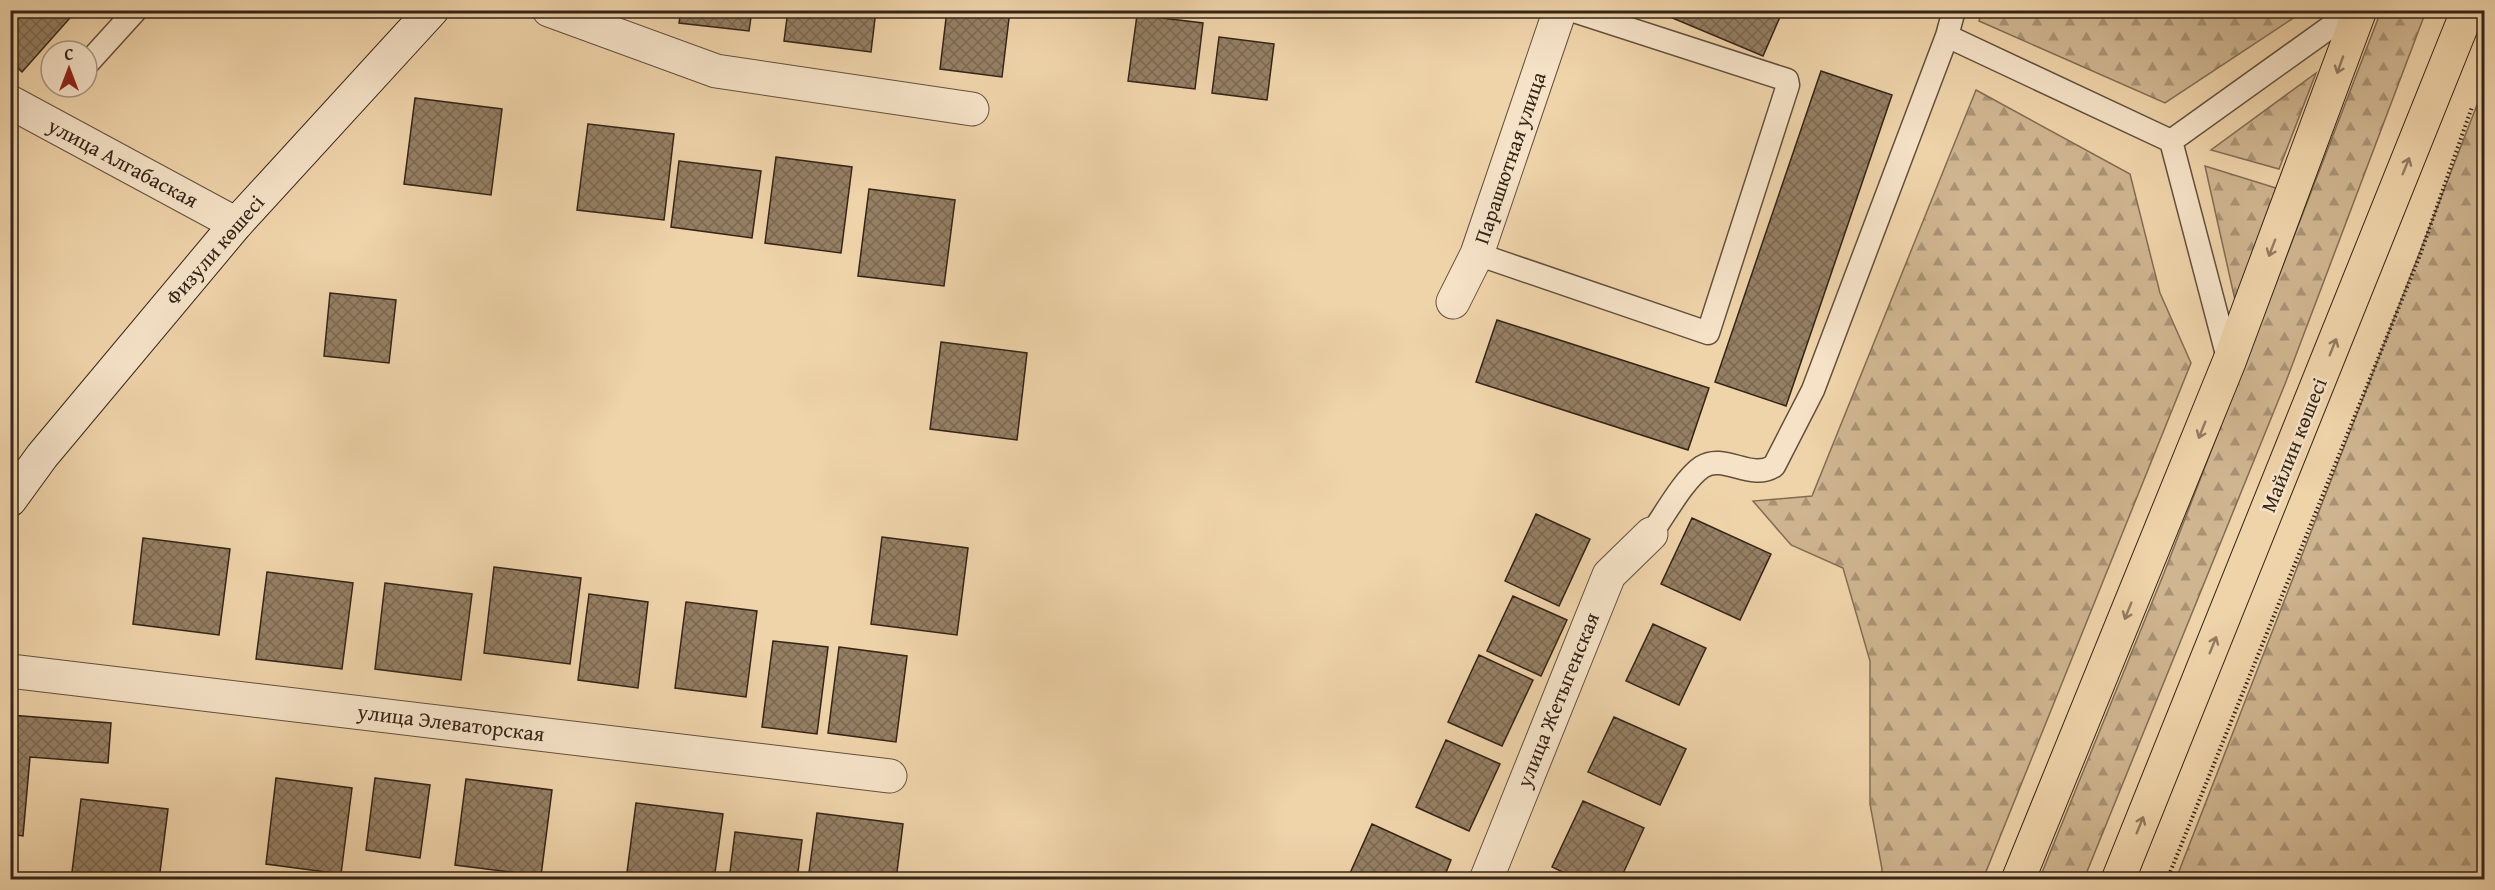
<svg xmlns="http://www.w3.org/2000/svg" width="2495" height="890" font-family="'Gentium Book Plus',serif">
  <defs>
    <pattern id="forest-firs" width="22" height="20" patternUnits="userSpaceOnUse" patternTransform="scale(1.5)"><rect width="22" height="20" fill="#cfb590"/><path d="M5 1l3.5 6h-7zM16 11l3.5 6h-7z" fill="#a99375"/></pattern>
    <pattern id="building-cross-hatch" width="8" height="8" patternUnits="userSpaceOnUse" patternTransform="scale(1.5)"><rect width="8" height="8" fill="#957f63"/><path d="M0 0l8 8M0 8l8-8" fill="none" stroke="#7a6851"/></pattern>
  </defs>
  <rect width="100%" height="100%" fill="#efd3a9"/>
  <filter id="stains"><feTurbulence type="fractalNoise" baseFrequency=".00333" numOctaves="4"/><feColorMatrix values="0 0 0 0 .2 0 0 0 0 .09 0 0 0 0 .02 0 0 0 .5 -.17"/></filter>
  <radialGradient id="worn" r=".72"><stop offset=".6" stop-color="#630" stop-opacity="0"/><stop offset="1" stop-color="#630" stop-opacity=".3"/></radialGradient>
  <!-- forest -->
  <path fill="url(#forest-firs)" stroke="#826d54" stroke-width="1.5" d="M 1982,10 L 2304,10 L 2304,11 L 2165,103 L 1979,21 Z
    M 2381,11 L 2426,11 L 2285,384 L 2084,879 L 2039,880 L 2164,573 Z
    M 2316,73 L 2279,169 L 2211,150 Z
    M 2484,87 L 2484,879 L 2176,879 Z
    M 1976,90 L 2130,174 L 2160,293 L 2191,363 L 1983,879 L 1881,879 L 1882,869 L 1870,804 L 1870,661 L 1843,568 L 1791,545 L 1753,501 L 1812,496 Z
    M 2205,166 L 2279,189 L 2235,300 Z"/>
  <!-- building -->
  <path fill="url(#building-cross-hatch)" stroke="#342518" stroke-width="1.5" d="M 10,10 L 77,10 L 22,72 L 10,61 Z
    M 681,10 L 752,10 L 749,31 L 679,23 Z
    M 788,10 L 876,10 L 871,52 L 784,41 Z
    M 947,10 L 1010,10 L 1002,77 L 940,69 Z
    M 1664,10 L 1783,10 L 1763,56 L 1663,14 Z
    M 1841,10 L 1863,10 L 1860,17 Z
    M 1137,15 L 1203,23 L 1195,89 L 1128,81 Z
    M 1219,37 L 1274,44 L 1267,100 L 1212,93 Z
    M 1821,71 L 1892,95 L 1786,406 L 1715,382 Z
    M 415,98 L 502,109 L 491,195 L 404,184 Z
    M 588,124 L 674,134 L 664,220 L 577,210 Z
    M 776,157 L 852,167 L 841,253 L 765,243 Z
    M 679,161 L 761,171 L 752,238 L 671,227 Z
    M 869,189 L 955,200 L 944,286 L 858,276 Z
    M 330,293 L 396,300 L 389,363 L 324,356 Z
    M 1497,320 L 1709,388 L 1688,450 L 1476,382 Z
    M 941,342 L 1027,353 L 1017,440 L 930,429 Z
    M 1536,514 L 1590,539 L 1559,606 L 1505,581 Z
    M 1692,518 L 1771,554 L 1740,620 L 1661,584 Z
    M 882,537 L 968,548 L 957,635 L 871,624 Z
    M 143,538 L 230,549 L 219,635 L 133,624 Z
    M 494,567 L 581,578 L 570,664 L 484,653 Z
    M 267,572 L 353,583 L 342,669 L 256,659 Z
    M 385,583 L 472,594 L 461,680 L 375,669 Z
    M 589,594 L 648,602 L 638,688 L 578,680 Z
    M 1513,596 L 1567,620 L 1541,676 L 1487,651 Z
    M 686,602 L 757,611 L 746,697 L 675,688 Z
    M 1653,624 L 1706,648 L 1679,705 L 1626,681 Z
    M 773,641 L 828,647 L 817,734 L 762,727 Z
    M 839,647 L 907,656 L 896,742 L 828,733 Z
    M 1479,655 L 1533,680 L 1502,746 L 1448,722 Z
    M 10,715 L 111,723 L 108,763 L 30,757 L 23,836 L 10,834 Z
    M 1614,717 L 1686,749 L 1660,805 L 1588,772 Z
    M 1446,740 L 1500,764 L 1469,831 L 1416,807 Z
    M 276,778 L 352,788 L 341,874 L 266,864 Z
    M 375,778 L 430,785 L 420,858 L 366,850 Z
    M 466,779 L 552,790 L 541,876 L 455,865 Z
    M 81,799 L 168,809 L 159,880 L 71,880 Z
    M 1583,801 L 1644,828 L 1620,880 L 1579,880 L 1552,867 Z
    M 636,803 L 723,814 L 714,880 L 626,880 Z
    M 817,813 L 903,824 L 896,880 L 808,880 Z
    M 1372,824 L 1451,860 L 1443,880 L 1347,880 Z
    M 735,832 L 802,840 L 797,880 L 729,880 Z"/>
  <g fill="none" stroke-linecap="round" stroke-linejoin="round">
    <defs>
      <path id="lane" d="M 1947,36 L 2171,141 L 2229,362
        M 87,64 L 136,10
        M 2171,141 L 2354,10
        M 1477,254 L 1708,333 L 1788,85 L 1787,80 L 1571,10
        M 1651,534 C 1664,516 1684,479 1702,467 C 1724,453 1751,481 1774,466 L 1813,390 L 1947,36 L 1954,10"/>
      <path id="street" d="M 549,10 L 716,71 L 972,109
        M 10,102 L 236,224
        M 1453,302 L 1477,254 L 1560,10
        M 10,671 L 890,776
        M 1486,880 L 1609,575 L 1651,534"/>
      <path id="secondary" d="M 10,500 L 42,456 L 236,224 L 432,10"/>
      <path id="primary" d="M 2018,880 L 2229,362 L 2360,10
        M 2118,880 L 2468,10"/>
    </defs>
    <!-- lane casing -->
    <use href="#lane" stroke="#63503c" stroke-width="25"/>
    <!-- street casing -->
    <use href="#street" stroke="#63503c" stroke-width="35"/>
    <!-- secondary casing -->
    <use href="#secondary" stroke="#342518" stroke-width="35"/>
    <!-- primary casing -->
    <use href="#primary" stroke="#342518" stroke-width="35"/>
    <!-- path -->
    <path stroke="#342518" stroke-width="4" stroke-dasharray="1.5 3" stroke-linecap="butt" d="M 2167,880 L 2420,255 L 2472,107"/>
    <!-- lane -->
    <use href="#lane" stroke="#f5e2c7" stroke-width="22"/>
    <!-- street -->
    <use href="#street" stroke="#f5e2c7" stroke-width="33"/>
    <!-- secondary -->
    <use href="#secondary" stroke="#f5e2c7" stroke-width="33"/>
    <!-- primary -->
    <use href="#primary" stroke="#efd3a9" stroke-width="33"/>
  </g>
  <!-- one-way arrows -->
  <defs><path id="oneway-shaft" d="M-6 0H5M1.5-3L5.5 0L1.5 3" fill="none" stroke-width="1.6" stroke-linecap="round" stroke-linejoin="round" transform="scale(1.5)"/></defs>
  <g stroke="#927c60">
    <use href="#oneway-shaft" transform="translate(2340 65) rotate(110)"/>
    <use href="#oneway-shaft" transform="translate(2406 166) rotate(-68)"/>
    <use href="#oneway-shaft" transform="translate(2272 248) rotate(111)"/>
    <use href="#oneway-shaft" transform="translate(2333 347) rotate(-68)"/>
    <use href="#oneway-shaft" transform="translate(2202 430) rotate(112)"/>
    <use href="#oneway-shaft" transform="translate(2128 611) rotate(112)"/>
    <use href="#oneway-shaft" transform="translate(2213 645) rotate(-68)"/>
    <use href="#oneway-shaft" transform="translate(2140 825) rotate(-68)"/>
  </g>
  <g text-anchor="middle" stroke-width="5" stroke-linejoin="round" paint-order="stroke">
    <!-- street labels -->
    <g font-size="21" fill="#342518" stroke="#f5e2c7">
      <text transform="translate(1510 158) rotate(-71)" y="7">Парашютная улица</text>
      <text transform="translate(123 163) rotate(28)" y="7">улица Алгабаская</text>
      <text transform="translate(215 250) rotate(-49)" y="7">Физули көшесі</text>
      <text transform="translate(2294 445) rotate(-68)" y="7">Майлин көшесі</text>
      <text transform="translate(1558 700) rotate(-68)" y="7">улица Жетыгенская</text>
      <text transform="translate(451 723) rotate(7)" y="7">улица Элеваторская</text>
    </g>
  </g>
  <!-- margin -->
  <rect width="2495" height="890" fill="none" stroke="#efd3a9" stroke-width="36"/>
  <rect x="12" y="12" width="2471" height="866" fill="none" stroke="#342518" stroke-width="3"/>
  <rect x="18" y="18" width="2459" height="854" fill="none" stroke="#342518" stroke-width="1.5"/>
  <!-- north arrow -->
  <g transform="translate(69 69)"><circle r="28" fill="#f5e2c7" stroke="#a89681" stroke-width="1.5"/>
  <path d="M0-4.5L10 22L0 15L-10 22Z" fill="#8f2418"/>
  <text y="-9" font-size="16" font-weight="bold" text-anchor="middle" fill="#342518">С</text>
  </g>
  <rect width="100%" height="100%" filter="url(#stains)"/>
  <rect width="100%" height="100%" fill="url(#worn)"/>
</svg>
